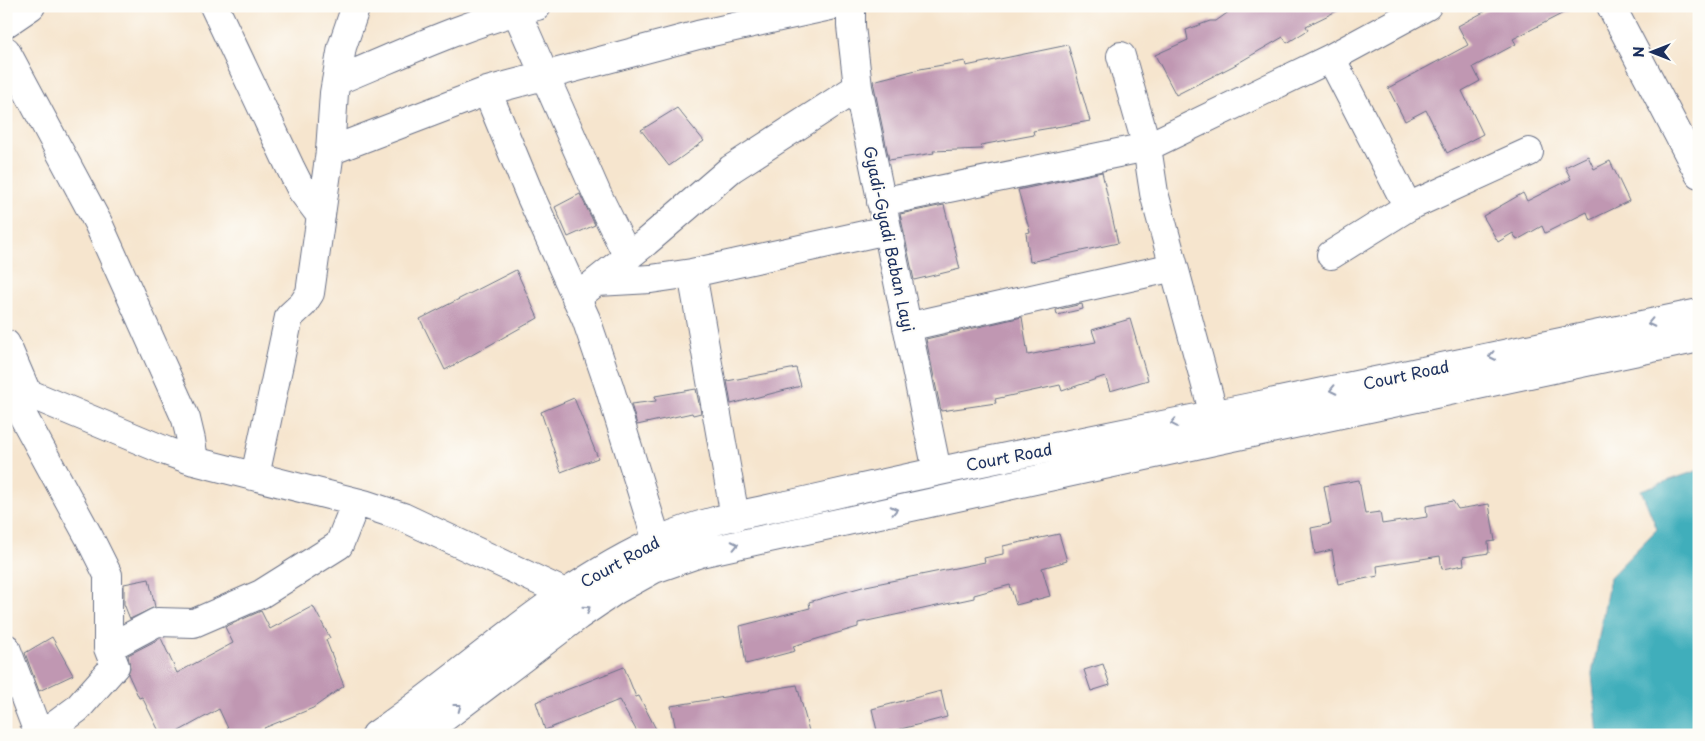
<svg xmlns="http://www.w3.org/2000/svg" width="1705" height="741" font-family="'Playpen Sans',sans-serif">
  <rect width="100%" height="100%" fill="#fdfcf7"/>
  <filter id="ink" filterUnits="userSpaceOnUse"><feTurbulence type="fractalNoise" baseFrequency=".02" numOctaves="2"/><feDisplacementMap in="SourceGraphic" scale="10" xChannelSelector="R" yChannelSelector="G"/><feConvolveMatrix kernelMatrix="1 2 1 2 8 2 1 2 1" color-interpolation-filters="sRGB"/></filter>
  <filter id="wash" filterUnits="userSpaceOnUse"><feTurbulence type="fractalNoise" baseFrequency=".0096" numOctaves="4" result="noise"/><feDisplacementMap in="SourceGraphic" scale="20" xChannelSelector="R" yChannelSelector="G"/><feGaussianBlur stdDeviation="1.12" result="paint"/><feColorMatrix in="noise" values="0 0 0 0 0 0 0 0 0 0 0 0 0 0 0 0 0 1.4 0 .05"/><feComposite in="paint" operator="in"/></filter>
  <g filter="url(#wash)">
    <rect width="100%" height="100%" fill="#f6e5ce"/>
    <!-- water -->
    <path fill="#3faebb" stroke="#2d6e8c" d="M 1699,470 L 1699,735 L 1598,735 L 1592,674 L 1610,577 L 1657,529 L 1641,490 Z"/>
    <g id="blocks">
      <!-- building -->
      <path fill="#c097b2" d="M 1237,6 L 1347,6 L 1306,26 L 1308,30 L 1287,43 L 1283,37 L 1233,66 L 1176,95 L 1155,55 L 1188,40 L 1186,30 L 1210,21 L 1216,21 Z
        M 1495,6 L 1577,6 L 1513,39 L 1516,44 L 1473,67 L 1480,81 L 1462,91 L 1483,134 L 1447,153 L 1426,110 L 1405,121 L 1388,88 L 1468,45 L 1458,26 Z
        M 1068,45 L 1090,121 L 1033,131 L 1034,135 L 981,145 L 982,149 L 933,151 L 934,153 L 889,160 L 873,81 L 920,69 L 965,61 L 966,66 Z
        M 677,108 L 704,141 L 669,166 L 641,130 Z
        M 1588,156 L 1594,169 L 1610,161 L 1629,201 L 1590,220 L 1587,212 L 1545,233 L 1542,226 L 1517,240 L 1513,233 L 1498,242 L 1483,216 L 1523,193 L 1527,201 L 1571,179 L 1565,167 Z
        M 1102,172 L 1118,243 L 1030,262 L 1026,233 L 1030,232 L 1018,190 Z
        M 580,194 L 595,225 L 568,237 L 555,207 Z
        M 944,205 L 960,269 L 914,280 L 900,214 Z
        M 516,270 L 538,318 L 445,370 L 420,319 Z
        M 1082,304 L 1083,309 L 1057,315 L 1056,310 Z
        M 1022,317 L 1028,355 L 1096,342 L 1092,330 L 1130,319 L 1148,380 L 1110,391 L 1105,376 L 1062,391 L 1060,385 L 995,399 L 996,403 L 941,411 L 926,339 Z
        M 796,368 L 801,386 L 731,404 L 727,381 Z
        M 696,389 L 701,413 L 693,415 L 692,413 L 637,425 L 631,404 L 656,401 L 655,396 Z
        M 574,398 L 598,458 L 561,472 L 541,412 Z
        M 1359,480 L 1365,514 L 1380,512 L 1382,524 L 1427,517 L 1426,506 L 1453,501 L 1458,509 L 1489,504 L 1495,541 L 1488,542 L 1489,553 L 1463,557 L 1464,565 L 1442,569 L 1440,556 L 1377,566 L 1378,576 L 1338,584 L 1332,550 L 1315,554 L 1311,528 L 1331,524 L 1324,486 Z
        M 1059,534 L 1067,561 L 1042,568 L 1050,596 L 1016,605 L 1010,585 L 974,595 L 974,598 L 858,623 L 858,627 L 793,646 L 795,651 L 746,664 L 740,626 L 810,608 L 809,602 L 866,586 L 985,562 L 984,558 L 1003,554 L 1003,546 Z
        M 149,579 L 155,607 L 130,619 L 124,604 L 124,584 Z
        M 313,606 L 330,638 L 326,640 L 344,686 L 313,708 L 264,728 L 268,735 L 231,735 L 219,709 L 172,735 L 161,735 L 142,697 L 139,698 L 128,674 L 130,668 L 128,655 L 161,638 L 177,673 L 233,643 L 225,627 L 261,611 L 270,629 Z
        M 52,637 L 73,675 L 39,691 L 25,653 Z
        M 1103,664 L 1110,685 L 1091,691 L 1084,670 Z
        M 624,667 L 636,697 L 639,696 L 659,735 L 639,735 L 619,700 L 545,730 L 536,702 Z
        M 797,685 L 809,731 L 790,735 L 677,735 L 671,706 Z
        M 941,691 L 947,717 L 878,735 L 872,709 Z"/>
    </g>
  </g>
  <g filter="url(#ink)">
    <use href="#blocks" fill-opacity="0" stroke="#686f85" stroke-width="1"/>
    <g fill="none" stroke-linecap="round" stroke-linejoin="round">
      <defs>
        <path id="minor" d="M 214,6 L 290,167 L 302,191 L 321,216
          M 514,6 L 597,194 L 628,257
          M 851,6 L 851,26 L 858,87 L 937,471
          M 1611,6 L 1699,174
          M 6,23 L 31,6
          M 6,51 L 98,223 L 186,419 L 191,440 L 194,461
          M 1331,58 L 1408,207
          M 336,81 C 402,54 468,22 537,6
          M 487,91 L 530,195 L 586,319 L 609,386 L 657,541
          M 330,151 L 487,91 L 698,35 L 830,6
          M 881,202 L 1147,147 L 1121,56
          M 1331,255 L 1408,207 L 1529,152
          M 692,273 L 735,517
          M 597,282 L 651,279 L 692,273 L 887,230
          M 576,298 L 646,242 L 731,169 L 858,87
          M 907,327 L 1174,267
          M 6,344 L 27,393
          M 6,384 L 166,451 L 194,461 L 364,504 L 403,517 L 565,593
          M 6,385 L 89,537 L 108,575 L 108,648
          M 1214,415 L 1154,193 L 1147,147 L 1331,58 L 1427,6
          M 255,476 L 289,317 L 303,304 L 310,293 L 330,151 L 334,93 L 342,47 L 356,6
          M 6,648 L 39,735
          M 42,735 L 77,709 L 115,666 L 108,648 L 157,622 L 194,623 L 261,594 L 339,545 L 356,502"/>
        <path id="major" d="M 376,735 C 471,670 555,586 662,539 C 707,519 757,512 805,501 C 883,483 962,466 1040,450 C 1260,406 1479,359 1699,313
          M 417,735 L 437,723 L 578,616 L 616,590 L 654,569 L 700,553 L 1214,441 L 1699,338"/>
      </defs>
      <!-- minor casing -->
      <use href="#minor" stroke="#686f85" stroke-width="30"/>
      <!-- major casing -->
      <use href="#major" stroke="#686f85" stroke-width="30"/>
      <!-- minor -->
      <use href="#minor" stroke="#fff" stroke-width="28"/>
      <!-- major -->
      <use href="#major" stroke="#fff" stroke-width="28"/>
    </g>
    <!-- one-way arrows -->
    <defs><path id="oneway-chevron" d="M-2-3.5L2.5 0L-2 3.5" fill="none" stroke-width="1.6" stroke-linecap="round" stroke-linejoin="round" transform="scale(1.25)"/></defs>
    <g stroke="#8d97ae">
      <use href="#oneway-chevron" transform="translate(1651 323) rotate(168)"/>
      <use href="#oneway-chevron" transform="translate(1492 356) rotate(168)"/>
      <use href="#oneway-chevron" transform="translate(1333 390) rotate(168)"/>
      <use href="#oneway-chevron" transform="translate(1174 423) rotate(169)"/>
      <use href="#oneway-chevron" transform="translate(894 510) rotate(-12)"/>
      <use href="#oneway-chevron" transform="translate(735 545) rotate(-12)"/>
      <use href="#oneway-chevron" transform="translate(587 609) rotate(-34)"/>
      <use href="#oneway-chevron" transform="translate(458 707) rotate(-37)"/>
    </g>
  </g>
  <g text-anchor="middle" stroke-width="4" stroke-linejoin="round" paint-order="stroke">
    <!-- street labels -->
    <g font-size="16" fill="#1b2f5e" stroke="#fdfcf7">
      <text transform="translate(889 239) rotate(78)" y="6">Gyadi-Gyadi Baban Layi</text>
      <text transform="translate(1406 375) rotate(-12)" y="6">Court Road</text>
      <text transform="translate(1009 457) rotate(-11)" y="6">Court Road</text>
      <text transform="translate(620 562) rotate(-29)" y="6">Court Road</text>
    </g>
  </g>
  <!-- margin -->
  <rect width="1705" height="741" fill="none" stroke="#fdfcf7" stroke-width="25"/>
  <!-- north arrow -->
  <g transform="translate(1652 52) rotate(270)" stroke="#fdfcf7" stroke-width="4" paint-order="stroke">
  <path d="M0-4L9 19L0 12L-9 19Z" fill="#1b2f5e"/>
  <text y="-8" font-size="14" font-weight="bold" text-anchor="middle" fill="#1b2f5e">N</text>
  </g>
</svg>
